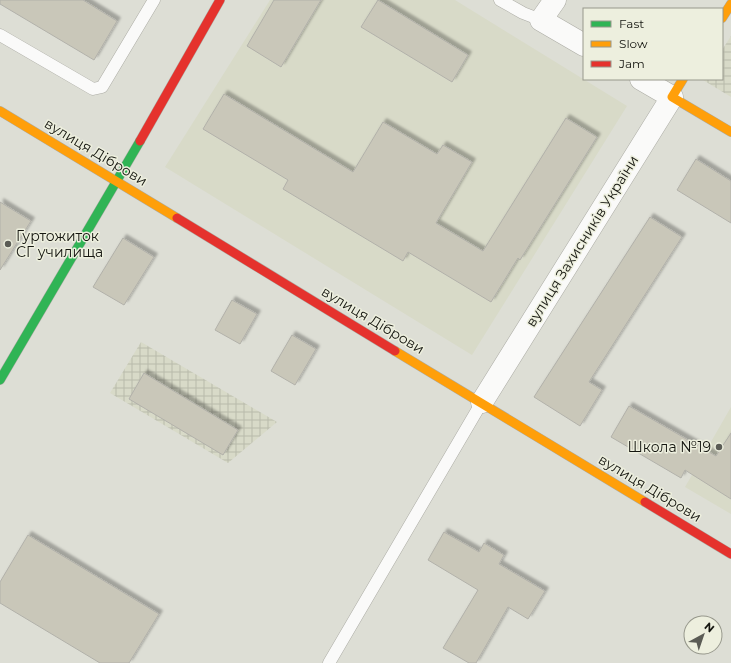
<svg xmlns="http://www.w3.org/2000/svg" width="731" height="663" font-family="Montserrat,sans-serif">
  <defs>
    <pattern id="industrial-grid" width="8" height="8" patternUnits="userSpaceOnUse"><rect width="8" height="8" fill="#d8dac8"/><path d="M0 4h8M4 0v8" fill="none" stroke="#b8baab"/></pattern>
    <filter id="shadow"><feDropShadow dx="3.5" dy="-3.5" stdDeviation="1" flood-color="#0004"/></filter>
  </defs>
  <rect width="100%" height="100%" fill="#ddded5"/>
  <!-- built -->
  <path fill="#d8dac8" d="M 270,0 L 455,0 L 627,106 L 472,355 L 165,167 Z
    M 731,407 L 731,514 L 685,487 Z"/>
  <!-- industrial -->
  <path fill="url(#industrial-grid)" d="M 731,36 L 731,97 L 703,80 L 704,79 L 722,79 L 722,50 Z
    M 141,342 L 277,422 L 228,463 L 110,393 Z"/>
  <!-- building -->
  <path fill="#c9c7b9" stroke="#b2b1aa" filter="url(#shadow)" d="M 0,0 L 83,0 L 117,21 L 94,60 L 0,4 Z
    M 274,0 L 321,0 L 281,67 L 247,46 Z
    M 378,0 L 468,55 L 452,82 L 361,27 Z
    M 224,94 L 353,172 L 383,122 L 437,154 L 443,145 L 472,162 L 436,223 L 483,251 L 566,118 L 597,137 L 520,260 L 518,258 L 491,302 L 408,252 L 403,261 L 283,189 L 288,180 L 203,129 Z
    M 696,159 L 731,181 L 731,223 L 677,190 Z
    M 0,202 L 31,221 L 0,270 Z
    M 650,217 L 682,237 L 589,382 L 602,390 L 580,426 L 534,397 Z
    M 123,238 L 154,257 L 124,305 L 93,287 Z
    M 232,300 L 257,314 L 240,344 L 215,330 Z
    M 292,335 L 316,349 L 295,385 L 271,371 Z
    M 144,373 L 238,430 L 223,455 L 129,399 Z
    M 629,406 L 716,456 L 731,433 L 731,499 L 685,470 L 681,478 L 611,437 Z
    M 444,532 L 479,552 L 484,543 L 504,555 L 499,564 L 545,591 L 528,619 L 508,607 L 476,663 L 469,663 L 443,648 L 478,590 L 428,560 Z
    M 28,535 L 159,614 L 129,663 L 100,663 L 0,603 L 0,582 Z"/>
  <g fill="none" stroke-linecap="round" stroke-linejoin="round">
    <defs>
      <path id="lane" d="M 500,0 L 523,13 L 541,20
        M 0,35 L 93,89 L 102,87 L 154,0
        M 329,663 L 482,402"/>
      <path id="street" d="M 555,0 L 541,20 L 584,45
        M 482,402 L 672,97 L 641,79"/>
      <path id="fast" d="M 0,380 L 140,141"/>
      <path id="slow" d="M 722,18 L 731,4
        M 683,79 L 672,97 L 731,132
        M 0,111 L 177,218
        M 395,351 L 645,502"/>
      <path id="jam" d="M 140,141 L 220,0
        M 177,218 L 395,351
        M 645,502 L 731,554"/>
    </defs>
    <!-- lane casing -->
    <use href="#lane" stroke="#acaca5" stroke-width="13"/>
    <!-- street casing -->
    <use href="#street" stroke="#acaca5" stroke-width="23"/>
    <!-- fast casing -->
    <use href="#fast" stroke="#acaca5" stroke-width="10"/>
    <!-- slow casing -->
    <use href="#slow" stroke="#acaca5" stroke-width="10"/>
    <!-- jam casing -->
    <use href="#jam" stroke="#acaca5" stroke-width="10"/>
    <!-- lane -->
    <use href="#lane" stroke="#fafaf9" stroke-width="12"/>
    <!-- street -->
    <use href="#street" stroke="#fafaf9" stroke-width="22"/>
    <!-- fast -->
    <use href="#fast" stroke="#30b455" stroke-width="9"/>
    <!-- slow -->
    <use href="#slow" stroke="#ff9f0a" stroke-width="9"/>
    <!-- jam -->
    <use href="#jam" stroke="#e5322d" stroke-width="9"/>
  </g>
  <!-- markers -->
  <g fill="#5b5c55" stroke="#edefde" stroke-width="1.5">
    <circle cx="8" cy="244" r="4"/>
    <circle cx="719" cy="447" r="4"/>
  </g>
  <g text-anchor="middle" stroke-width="3" stroke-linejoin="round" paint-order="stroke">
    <!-- street labels -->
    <g font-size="14" fill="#151610" stroke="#edefde">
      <text transform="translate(96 152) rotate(31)" y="5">вулиця Діброви</text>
      <text transform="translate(582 241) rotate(-58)" y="5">вулиця Захисників України</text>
      <text transform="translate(373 320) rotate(31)" y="5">вулиця Діброви</text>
      <text transform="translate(650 488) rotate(31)" y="5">вулиця Діброви</text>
    </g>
    <!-- poi labels -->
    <g font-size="14" fill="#151610" stroke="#edefde" text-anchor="start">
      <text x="16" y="241">Гуртожиток<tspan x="16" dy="16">СГ училища</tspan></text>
      <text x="711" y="452" text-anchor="end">Школа №19</text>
    </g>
  </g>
  <!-- legend -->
  <rect x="583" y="8" width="140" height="72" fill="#edefde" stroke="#97988c"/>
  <rect x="591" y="21" width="20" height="6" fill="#30b455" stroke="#97988c"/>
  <text x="619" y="28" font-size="12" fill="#151610">Fast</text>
  <rect x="591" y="41" width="20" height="6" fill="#ff9f0a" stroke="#97988c"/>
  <text x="619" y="48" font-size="12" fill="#151610">Slow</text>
  <rect x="591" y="61" width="20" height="6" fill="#e5322d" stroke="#97988c"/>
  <text x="619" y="68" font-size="12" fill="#151610">Jam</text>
  <!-- north arrow -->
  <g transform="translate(703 635) rotate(40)"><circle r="19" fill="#edefde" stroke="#97988c"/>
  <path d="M0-3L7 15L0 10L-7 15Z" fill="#5b5c55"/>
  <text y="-6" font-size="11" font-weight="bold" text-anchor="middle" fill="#151610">N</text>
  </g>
</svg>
